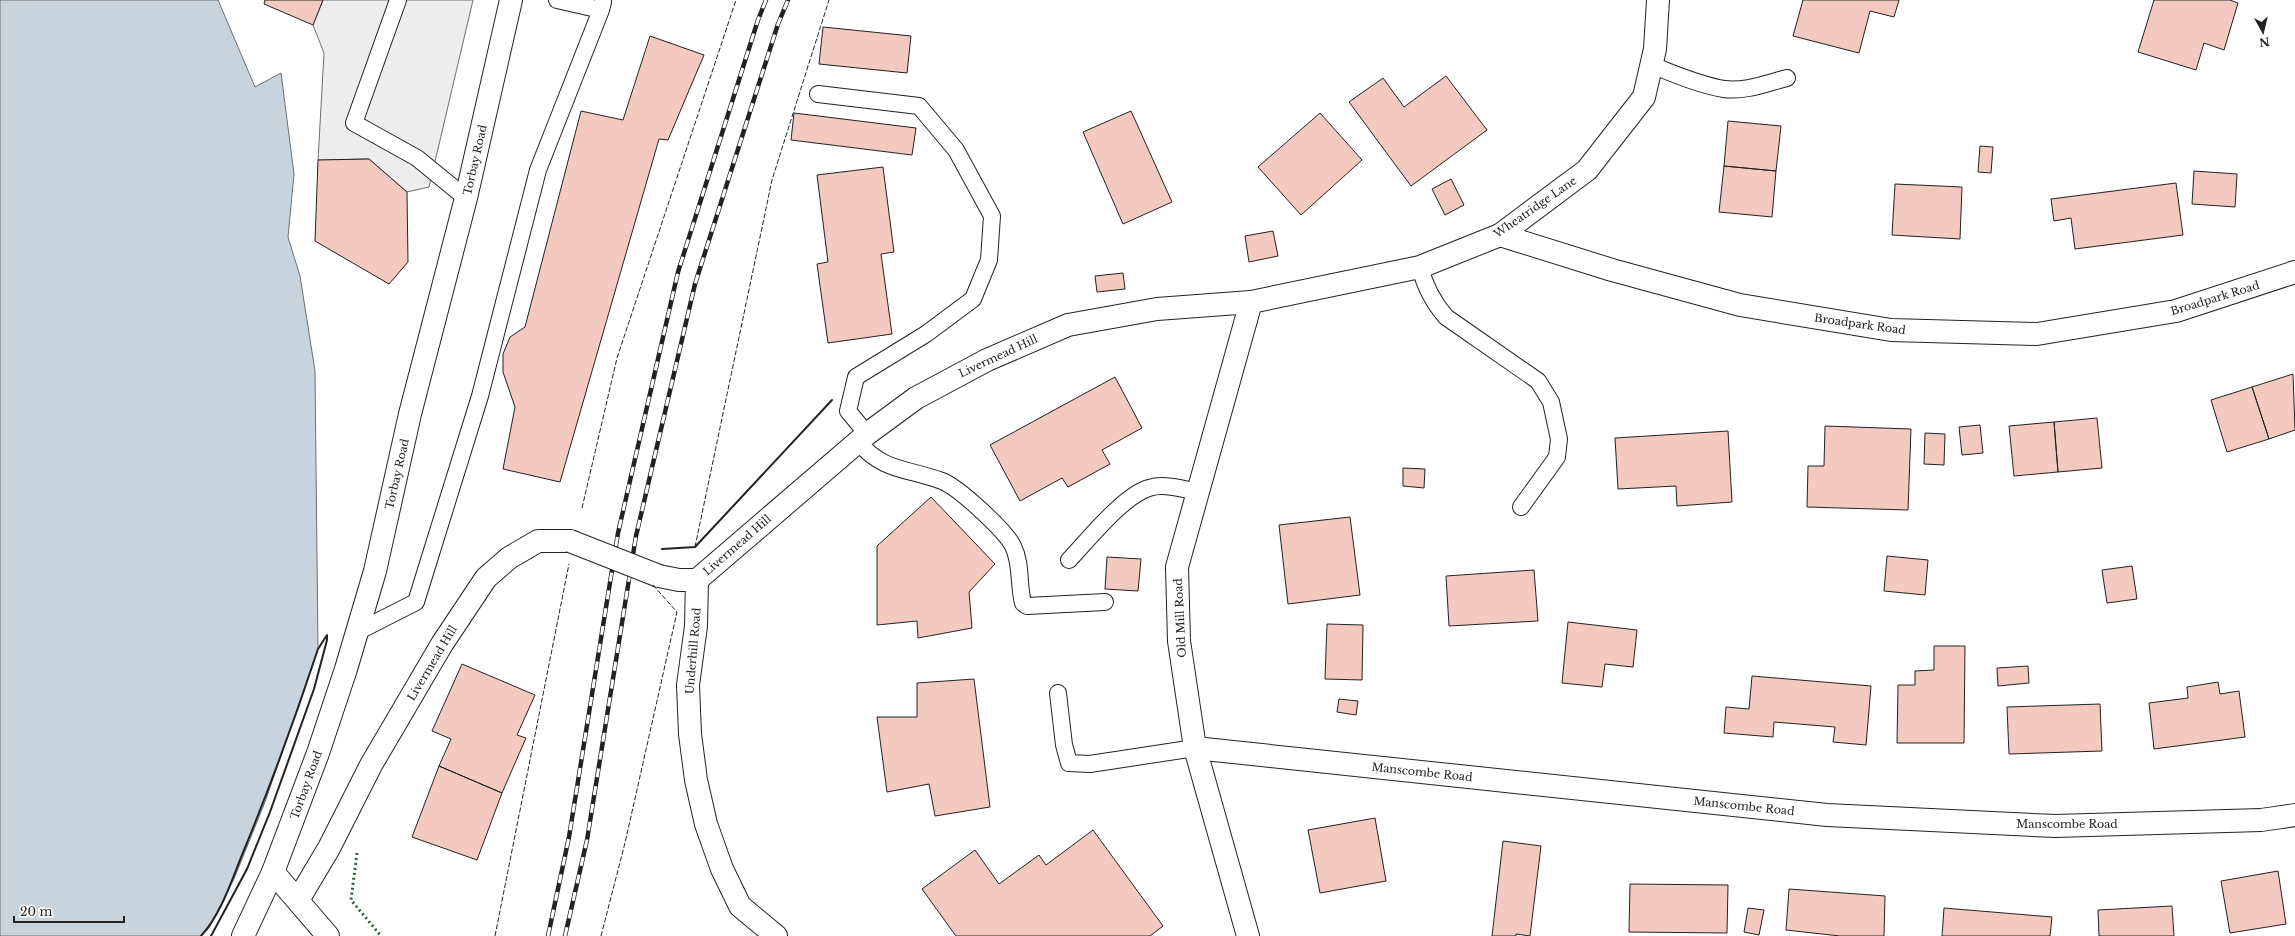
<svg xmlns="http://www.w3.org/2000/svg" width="2295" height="936" font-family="'Libre Baskerville',serif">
  <rect width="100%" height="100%" fill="#fff"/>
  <!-- parking -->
  <path fill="#ededed" stroke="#6f6f6f" d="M 323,0 L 473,0 L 429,187 L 407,192 L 369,159 L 318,160 L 324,53 L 313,25 Z"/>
  <!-- water -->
  <path fill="#c7d3dd" stroke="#6f6f6f" d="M 0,0 L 218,0 L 255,87 L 281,73 L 294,174 L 288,237 L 300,276 L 315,371 L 318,649 L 265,802 L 234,879 L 209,928 L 201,936 L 0,936 Z"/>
  <!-- building -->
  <path fill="#f3c9c0" stroke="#222" d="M 265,0 L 323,0 L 313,25 L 264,4 Z
    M 1803,0 L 1899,0 L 1894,17 L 1870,11 L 1859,53 L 1793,36 Z
    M 2154,0 L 2230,0 L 2238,3 L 2224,50 L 2204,43 L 2196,70 L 2138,52 Z
    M 823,27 L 911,36 L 907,73 L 819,64 Z
    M 650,36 L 704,55 L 668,140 L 659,139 L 560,482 L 503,469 L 515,407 L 503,372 L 503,354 L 510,337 L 525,327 L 581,111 L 623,120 Z
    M 1446,76 L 1487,130 L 1411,186 L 1349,102 L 1383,78 L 1404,107 Z
    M 1131,111 L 1172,202 L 1123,224 L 1083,132 Z
    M 794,113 L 916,128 L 912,155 L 791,140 Z
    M 1320,113 L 1362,160 L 1301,215 L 1258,167 Z
    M 1728,121 L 1781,126 L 1776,171 L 1724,166 Z
    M 1980,146 L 1993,147 L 1991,173 L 1978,172 Z
    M 369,159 L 407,192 L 408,262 L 389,284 L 315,241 L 318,160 Z
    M 1724,166 L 1776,171 L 1772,217 L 1719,212 Z
    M 883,167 L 894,252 L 881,254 L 892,334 L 828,343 L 817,264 L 828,262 L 817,175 Z
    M 2194,171 L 2237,174 L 2235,207 L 2192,204 Z
    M 1451,179 L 1464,205 L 1445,215 L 1432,189 Z
    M 2176,183 L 2183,235 L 2075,249 L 2071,218 L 2054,221 L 2051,199 Z
    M 1895,184 L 1962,187 L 1960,239 L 1892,235 Z
    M 1273,231 L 1278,256 L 1249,262 L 1245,236 Z
    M 1123,273 L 1125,289 L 1097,292 L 1095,276 Z
    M 2293,374 L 2295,430 L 2269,439 L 2252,387 Z
    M 1115,377 L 1142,428 L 1102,450 L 1110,464 L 1068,487 L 1062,478 L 1020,501 L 990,445 Z
    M 2252,387 L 2269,439 L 2227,452 L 2211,400 Z
    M 2097,418 L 2102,468 L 2058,472 L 2054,422 Z
    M 2054,422 L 2058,472 L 2014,476 L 2009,426 Z
    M 1980,425 L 1983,453 L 1962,455 L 1959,427 Z
    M 1825,426 L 1911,429 L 1908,510 L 1807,507 L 1808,466 L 1824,466 Z
    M 1728,431 L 1732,502 L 1677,506 L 1676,486 L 1618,489 L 1615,438 Z
    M 1925,433 L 1945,434 L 1944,465 L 1924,464 Z
    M 1403,468 L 1425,469 L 1424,488 L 1403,486 Z
    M 931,497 L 995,564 L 969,592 L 972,628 L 918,638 L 917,621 L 877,625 L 877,546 Z
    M 1350,517 L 1360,595 L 1288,604 L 1279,525 Z
    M 1887,556 L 1928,560 L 1925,595 L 1884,591 Z
    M 1107,557 L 1141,559 L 1138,591 L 1105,589 Z
    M 2132,566 L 2137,599 L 2107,603 L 2102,570 Z
    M 1534,570 L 1538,621 L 1449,626 L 1446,576 Z
    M 1568,622 L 1637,630 L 1633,667 L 1605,664 L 1602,687 L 1562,683 Z
    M 1327,624 L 1363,625 L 1362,680 L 1325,679 Z
    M 1934,646 L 1965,646 L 1964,743 L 1897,743 L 1898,685 L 1915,685 L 1915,671 L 1934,670 Z
    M 462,664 L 535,695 L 517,735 L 526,738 L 502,793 L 439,766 L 451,739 L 432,731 Z
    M 2028,666 L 2029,683 L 1998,686 L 1997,668 Z
    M 1752,676 L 1871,686 L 1866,745 L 1833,742 L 1835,727 L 1774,722 L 1773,737 L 1724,733 L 1726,707 L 1749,709 Z
    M 974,679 L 990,807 L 935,816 L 929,784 L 887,792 L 877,717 L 917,717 L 917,683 Z
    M 2218,682 L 2220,694 L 2239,691 L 2245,737 L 2154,749 L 2149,703 L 2188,698 L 2187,687 Z
    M 1339,699 L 1358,701 L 1356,715 L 1337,712 Z
    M 2100,704 L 2102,751 L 2009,754 L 2007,707 Z
    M 439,766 L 502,793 L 477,860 L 412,837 Z
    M 1375,818 L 1386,881 L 1320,893 L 1308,830 Z
    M 1093,830 L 1163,926 L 1150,936 L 956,936 L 922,889 L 975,850 L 999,884 L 1039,855 L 1046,865 Z
    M 1503,841 L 1541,846 L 1530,936 L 1516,934 L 1516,936 L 1492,936 Z
    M 2278,871 L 2286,924 L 2230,933 L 2221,881 Z
    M 1630,884 L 1728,885 L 1727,933 L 1629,932 Z
    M 1789,889 L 1885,896 L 1884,936 L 1840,936 L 1786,930 Z
    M 2172,906 L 2174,936 L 2099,936 L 2098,910 Z
    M 1748,908 L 1764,910 L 1759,935 L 1744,932 Z
    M 1944,908 L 2052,917 L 2050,936 L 1942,936 Z"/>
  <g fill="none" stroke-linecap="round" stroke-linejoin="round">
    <defs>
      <path id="service" d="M 398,0 L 354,123 L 417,158 L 466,198
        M 557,0 L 601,10 L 603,2
        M 1651,65 C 1675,74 1699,85 1724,89 C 1745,92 1767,83 1787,78
        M 818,94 L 919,106 L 956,150 L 992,216 L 989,260 L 973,299 L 926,334 L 856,377 L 848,411 L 867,434
        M 1420,267 C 1425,287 1433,302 1446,317 L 1538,381 L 1551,402 L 1559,439 L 1557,457 L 1521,507
        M 858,442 C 884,472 907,468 942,481 C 958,487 1005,530 1013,546 C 1022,564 1018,585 1023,603 L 1027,606 L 1105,602
        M 1069,560 C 1088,540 1124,495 1149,488 C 1164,483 1183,489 1198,492
        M 357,632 L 416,602 L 480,396 L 538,170 L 601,10
        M 1058,693 L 1064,745 L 1069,763 L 1090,764 L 1195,748"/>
      <path id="minor" d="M 1500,235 L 1587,170 L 1644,97 L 1655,49 L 1658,0
        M 697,580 L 696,626 L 688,685 L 690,734 L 696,780 L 706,824 L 722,869 L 740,906 L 776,936
        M 1195,748 L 1827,815 L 2055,826 L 2261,820 L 2295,815
        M 1248,936 L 1195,748 L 1179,641 L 1177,567 L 1251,302"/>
      <path id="tertiary" d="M 659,576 L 679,580 L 697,580 L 867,434 L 916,398 L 987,360 L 1068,325 L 1157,309 L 1251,302 L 1420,267 L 1500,235 L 1612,270 L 1740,305 L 1891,330 L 2037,334 L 2176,311 L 2295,272
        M 273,872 L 328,936
        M 298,900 L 329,848 L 371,765 L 442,644 L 486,578 L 509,558 L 538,541 L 570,541"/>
      <path id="primary" d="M 243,936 L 273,872 L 318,753 L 346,669 L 375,571 L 410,414 L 466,198 L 511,0"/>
    </defs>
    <!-- service casing -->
    <use href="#service" stroke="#222" stroke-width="18"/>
    <!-- minor casing -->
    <use href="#minor" stroke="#222" stroke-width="24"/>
    <!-- tertiary casing -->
    <use href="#tertiary" stroke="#222" stroke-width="24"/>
    <!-- primary casing -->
    <use href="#primary" stroke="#222" stroke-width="24"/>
    <!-- service -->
    <use href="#service" stroke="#fff" stroke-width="16"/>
    <!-- minor -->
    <use href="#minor" stroke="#fff" stroke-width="22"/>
    <!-- tertiary -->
    <use href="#tertiary" stroke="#fff" stroke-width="22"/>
    <!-- primary -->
    <use href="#primary" stroke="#fff" stroke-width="22"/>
    <defs>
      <path id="rail" d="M 548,936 L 569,837 L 618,533 L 678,272 L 758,20 L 766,0
        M 565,936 L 587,840 L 636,536 L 695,284 L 778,24 L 788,0"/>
    </defs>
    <!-- rail casing -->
    <use href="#rail" stroke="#222" stroke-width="4.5"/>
    <!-- rail -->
    <use href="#rail" stroke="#fff" stroke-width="3" stroke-dasharray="9" stroke-linecap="butt"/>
    <defs>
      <path id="tertiary-bridge" d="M 570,541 L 659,576"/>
    </defs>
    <!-- tertiary-bridge casing -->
    <use href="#tertiary-bridge" stroke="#222" stroke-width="24" stroke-linecap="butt"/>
    <!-- tertiary-bridge -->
    <use href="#tertiary-bridge" stroke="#fff" stroke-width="22"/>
    <!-- hedge -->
    <path stroke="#2f5e38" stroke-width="3" stroke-dasharray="2 3" stroke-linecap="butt" d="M 357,853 L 351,900 L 381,936"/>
    <!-- fence -->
    <path stroke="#222" stroke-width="1" stroke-dasharray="5 2" stroke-linecap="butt" d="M 582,508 L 617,358 L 736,0
      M 695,547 L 772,180 L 829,0
      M 495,936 L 569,564
      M 601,936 L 625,843 L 677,612 L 653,585"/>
    <!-- wall -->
    <path stroke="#222" stroke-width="2" d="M 662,549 L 695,547 L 832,400
      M 201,936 C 221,914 231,882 242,855 C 270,787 295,719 318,649 L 327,635 L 327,640 L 314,689 L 270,812 L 247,869 L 211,936"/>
  </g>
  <g text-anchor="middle" stroke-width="3" stroke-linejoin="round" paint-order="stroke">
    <!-- street labels -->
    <g font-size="11" fill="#222" stroke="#fff">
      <text transform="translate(475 160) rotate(-77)" y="4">Torbay Road</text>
      <text transform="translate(1535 207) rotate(-35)" y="4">Wheatridge Lane</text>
      <text transform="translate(2215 298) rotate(-17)" y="4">Broadpark Road</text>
      <text transform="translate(1860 324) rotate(8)" y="4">Broadpark Road</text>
      <text transform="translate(998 356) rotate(-25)" y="4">Livermead Hill</text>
      <text transform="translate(397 474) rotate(-77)" y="4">Torbay Road</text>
      <text transform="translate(737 545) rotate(-41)" y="4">Livermead Hill</text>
      <text transform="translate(1180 618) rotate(-93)" y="4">Old Mill Road</text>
      <text transform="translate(693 651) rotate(-85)" y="4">Underhill Road</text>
      <text transform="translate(432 663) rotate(-59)" y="4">Livermead Hill</text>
      <text transform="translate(1422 772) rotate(6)" y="4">Manscombe Road</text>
      <text transform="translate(306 785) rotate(-70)" y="4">Torbay Road</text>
      <text transform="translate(1744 806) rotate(6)" y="4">Manscombe Road</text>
      <text x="2067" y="828">Manscombe Road</text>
    </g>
  </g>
  <!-- north arrow -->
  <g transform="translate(2263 32) rotate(172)" stroke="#ffffff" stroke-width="3" paint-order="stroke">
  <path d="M0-3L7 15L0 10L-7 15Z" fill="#222222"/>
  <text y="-6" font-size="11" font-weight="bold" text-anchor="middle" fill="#222222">N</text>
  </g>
  <!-- scale -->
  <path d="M14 916v6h110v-6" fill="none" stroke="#222222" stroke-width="2"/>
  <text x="20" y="916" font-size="12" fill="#222222" stroke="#ffffff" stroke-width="3" paint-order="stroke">20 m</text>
</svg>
